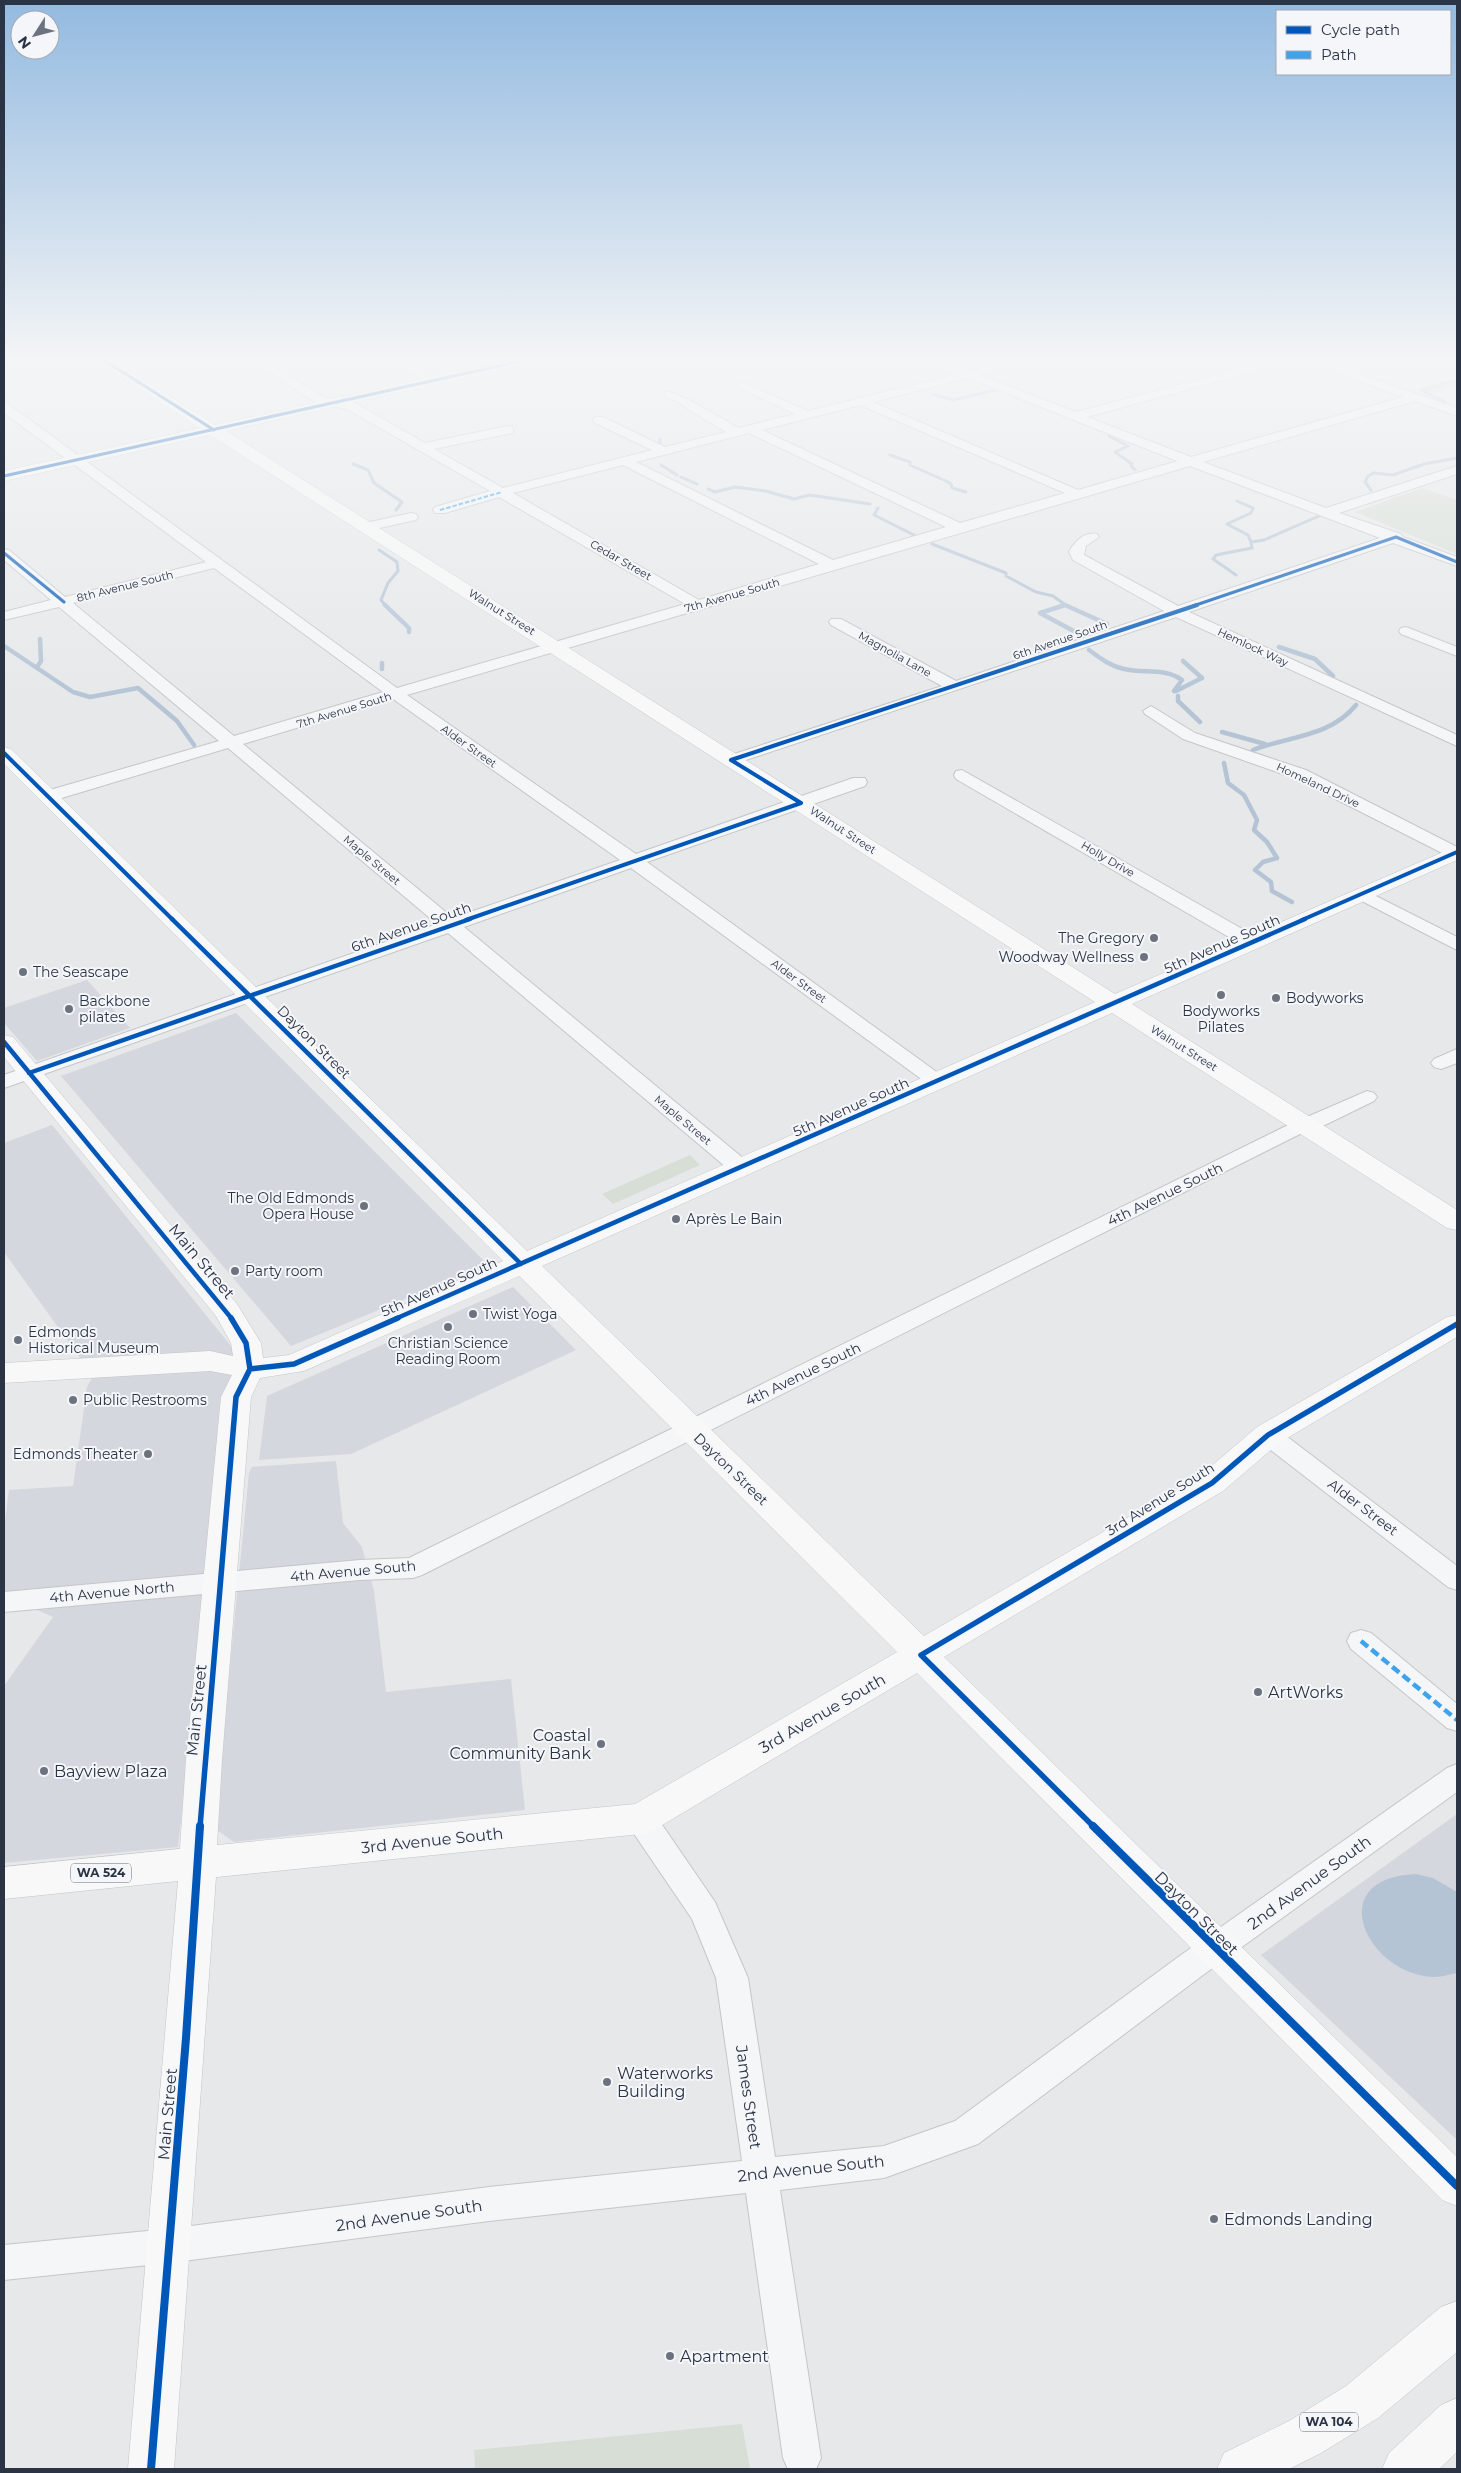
<svg xmlns="http://www.w3.org/2000/svg" width="1461" height="2473" font-family="Montserrat,sans-serif">
  <rect width="100%" height="100%" fill="#e6e8ea"/>
  <!-- built -->
  <path fill="#d4d7dd" d="M 87,980 L 130,1028 L 37,1061 L 4,1023 L 4,1008 Z
    M 236,1013 L 488,1265 L 291,1346 L 61,1076 Z
    M 52,1125 L 235,1351 L 178,1847 L 4,1863 L 4,1686 L 53,1617 L 4,1595 L 4,1529 L 9,1490 L 73,1486 L 87,1387 L 93,1376 L 4,1252 L 4,1143 Z
    M 513,1287 L 576,1350 L 351,1454 L 259,1460 L 267,1396 Z
    M 336,1461 L 343,1523 L 362,1547 L 374,1591 L 386,1692 L 511,1679 L 525,1810 L 234,1842 L 214,1828 L 249,1473 L 252,1467 Z
    M 1457,1814 L 1457,2140 L 1261,1955 Z"/>
  <!-- green -->
  <path fill="#d6ded6" d="M 1457,378 L 1457,386 L 1431,394 L 1420,392 Z
    M 1422,488 L 1457,500 L 1457,554 L 1355,512 Z
    M 690,1155 L 700,1165 L 613,1204 L 602,1194 Z
    M 742,2424 L 750,2469 L 475,2469 L 474,2450 Z"/>
  <!-- water -->
  <path fill="#b4c4d5" d="M 1416,1874 L 1433,1878 L 1457,1892 L 1457,1973 C 1450,1974 1442,1977 1435,1977 C 1368,1976 1320,1878 1416,1874 Z"/>
  <g fill="none" stroke-linecap="round" stroke-linejoin="round">
    <!-- stream-far1 -->
    <path stroke="#b4c4d5" stroke-width="3" d="M 1452,359 L 1457,361
      M 932,394 L 953,400 L 995,390
      M 1445,402 L 1421,390 L 1457,380
      M 1109,436 L 1128,446 L 1115,452 L 1132,464 L 1131,466 L 1135,470
      M 660,439 L 660,444
      M 890,455 L 910,462 L 910,465 L 946,481 L 951,484 L 952,488 L 966,492
      M 353,464 L 368,470 L 374,483 L 402,502 L 396,510
      M 661,465 L 677,475
      M 681,477 L 697,484
      M 708,489 L 715,492 L 735,487 L 766,491 L 794,499 L 810,495 L 870,504
      M 1371,490 L 1365,482 L 1368,476 L 1374,473 L 1393,475 L 1424,464 L 1457,458
      M 1237,501 L 1253,508 L 1251,513 L 1227,524 L 1248,535 L 1251,542
      M 878,508 L 874,515 L 914,535
      M 932,544 L 1006,573 L 1006,576 L 1036,592 L 1053,596 L 1067,606
      M 379,550 L 397,562 L 398,571 L 388,583 L 381,600 L 386,606
      M 1236,575 L 1213,559 L 1216,555 L 1252,548 L 1251,542 L 1264,540 L 1319,516
      M 1062,606 L 1065,605"/>
    <!-- stream -->
    <path stroke="#b4c4d5" stroke-width="4.5" d="M 385,605 L 409,628 L 409,632
      M 1065,605 L 1107,624
      M 1065,605 L 1040,613 L 1085,637
      M 4,646 L 73,692 L 90,697 L 138,688 L 177,721 L 194,745
      M 1279,647 L 1315,659 L 1333,676
      M 1089,650 C 1100,658 1110,666 1124,669 C 1144,674 1164,667 1182,680 L 1174,691
      M 382,663 L 382,669
      M 37,667 L 41,661 L 40,639
      M 1176,691 L 1202,678 L 1183,661
      M 1178,696 L 1178,701 L 1200,722
      M 1222,732 L 1265,744
      M 1253,750 C 1289,736 1330,737 1356,705
      M 1224,763 L 1228,783 L 1244,795 L 1257,820 L 1254,830 L 1267,842 L 1277,858 L 1263,862 L 1255,870 L 1271,882 L 1272,891 L 1292,902"/>
    <defs>
      <path id="street" d="M 4,359 L 27,359 L 25,361 L 4,365 Z
        M 249,359 L 261,359 L 324,397 L 355,403 L 425,443 L 508,426 L 512,427 L 514,430 L 512,433 L 434,449 L 503,488 L 652,450 L 595,423 L 593,420 L 595,417 L 603,417 L 665,447 L 726,432 C 710,422 693,413 678,402 C 673,399 668,399 664,395 L 666,392 C 677,390 725,421 739,428 L 795,414 L 739,388 L 739,384 L 747,384 L 808,411 L 957,374 L 926,361 L 925,359 L 939,359 L 970,371 L 1017,359 L 1034,359 L 1033,361 L 980,375 L 1076,412 L 1276,359 L 1293,359 L 1292,361 L 1087,417 L 1191,457 L 1403,397 L 1300,359 L 1316,359 L 1457,408 L 1457,416 L 1415,401 L 1203,462 L 1326,508 L 1457,466 L 1457,474 L 1339,513 L 1401,534 L 1403,537 L 1457,557 L 1457,566 L 1393,543 L 1189,612 L 1457,735 L 1457,746 L 1176,617 L 737,763 L 725,763 L 723,760 L 725,757 L 942,686 L 831,625 L 829,622 L 831,619 L 841,619 L 956,681 L 1164,611 L 1073,560 L 1069,552 C 1074,542 1084,531 1097,534 L 1099,537 L 1086,546 L 1084,555 L 1178,606 L 1380,538 L 1190,466 L 407,695 L 636,854 L 853,778 L 865,778 L 867,782 L 865,786 L 647,862 L 945,1078 L 948,1082 L 945,1086 L 938,1088 L 931,1086 L 631,868 L 464,927 L 749,1163 L 752,1168 L 749,1173 L 741,1175 L 733,1173 L 448,933 L 4,1088 L 4,1075 L 437,924 L 228,748 L 55,800 L 43,800 L 41,796 L 43,792 L 219,741 L 59,607 L 4,620 L 4,612 L 51,600 L 4,560 L 4,549 L 9,550 L 65,597 L 206,562 L 4,413 L 4,403 L 8,404 L 397,688 L 685,604 L 499,497 L 445,513 L 435,513 L 433,510 L 435,507 L 490,491 L 347,409 L 316,403 ZM 968,378 L 1177,461 L 1178,461 L 1078,490 L 873,402 ZM 860,405 L 1065,493 L 960,523 L 762,430 ZM 749,433 L 946,527 L 833,560 L 636,462 ZM 623,465 L 819,564 L 699,600 L 513,493 ZM 214,568 L 383,692 L 234,736 L 73,603 ZM 393,699 L 620,860 L 453,918 L 243,744 Z
        M 386,359 L 400,359 L 439,381 L 437,383 L 429,383 Z
        M 411,513 L 416,514 L 418,517 L 416,520 L 366,531 L 359,527 L 361,524 Z
        M 1406,627 L 1457,647 L 1457,656 L 1401,634 L 1399,631 L 1401,628 Z
        M 1151,706 L 1195,733 L 1306,770 L 1457,847 L 1457,858 L 1450,857 L 1294,778 L 1183,739 L 1145,714 L 1143,711 Z
        M 962,770 L 1260,939 L 1262,943 L 1260,947 L 1246,947 L 956,779 L 954,775 L 956,771 Z
        M 1362,889 L 1457,937 L 1457,950 L 1356,898 L 1353,894 L 1356,890 Z
        M 1457,1049 L 1457,1063 L 1441,1069 L 1434,1067 L 1431,1063 L 1434,1059 Z
        M 1367,1091 L 1374,1093 L 1377,1097 L 1374,1101 L 1327,1124 L 1298,1135 L 422,1575 L 413,1578 L 360,1580 L 4,1612 L 4,1592 L 360,1560 L 409,1558 L 1284,1127 Z
        M 1268,1426 L 1277,1429 L 1457,1566 L 1457,1590 L 1448,1587 L 1259,1441 L 1255,1435 L 1259,1429 Z
        M 1361,1630 L 1371,1633 L 1457,1704 L 1457,1731 L 1447,1728 L 1351,1649 L 1347,1641 L 1351,1633 Z
        M 1457,1764 L 1457,1792 L 1203,1975 L 978,2144 L 884,2178 L 780,2190 L 821,2458 L 816,2469 L 788,2469 L 783,2458 L 746,2193 L 489,2221 L 168,2263 L 4,2280 L 4,2245 L 168,2229 L 489,2187 L 742,2161 L 716,1978 L 692,1919 L 630,1828 L 626,1819 L 630,1810 L 641,1807 L 652,1810 L 715,1902 L 748,1978 L 775,2157 L 884,2146 L 955,2121 L 1181,1955 L 1447,1768 Z"/>
      <path id="secondary" d="M 95,359 L 111,359 L 215,425 L 513,359 L 537,359 L 535,362 L 530,363 L 226,431 L 1115,994 L 1457,846 L 1457,860 L 1132,1004 L 1457,1210 L 1457,1230 L 1447,1228 L 1112,1013 L 542,1266 L 924,1636 L 1201,1475 L 1257,1427 L 1447,1317 L 1457,1315 L 1457,1337 L 1279,1443 L 1223,1491 L 944,1657 L 1457,2157 L 1457,2206 L 1442,2200 L 917,1673 L 654,1830 L 641,1834 L 198,1879 L 185,1874 L 179,1863 L 186,1760 L 221,1397 L 232,1375 L 210,1371 L 4,1383 L 4,1363 L 210,1351 L 233,1356 L 231,1343 L 216,1316 L 4,1057 L 4,1035 L 13,1037 L 237,1304 L 261,1343 L 263,1358 L 289,1355 L 503,1261 L 4,764 L 4,747 L 11,749 L 527,1251 L 1095,1002 L 210,435 L 4,481 L 4,471 L 200,428 ZM 519,1276 L 897,1652 L 635,1804 L 217,1845 L 222,1760 L 251,1397 L 260,1378 L 304,1371 Z"/>
      <path id="primary" d="M 198,1847 L 211,1852 L 217,1863 L 174,2469 L 128,2469 L 178,1881 L 4,1899 L 4,1867 Z
        M 1457,2301 L 1457,2352 L 1378,2418 L 1321,2453 L 1289,2469 L 1217,2469 L 1224,2453 L 1289,2421 L 1346,2386 L 1441,2307 Z
        M 1457,2398 L 1457,2452 L 1439,2469 L 1382,2469 L 1389,2453 L 1441,2405 Z"/>
    </defs>
    <!-- street casing -->
    <use href="#street" stroke="#c4c6c8" stroke-width="2"/>
    <!-- secondary casing -->
    <use href="#secondary" stroke="#c4c6c8" stroke-width="1"/>
    <!-- primary casing -->
    <use href="#primary" stroke="#c2c5c8" stroke-width="1"/>
    <!-- street -->
    <use href="#street" fill="#f5f6f7" fill-rule="evenodd"/>
    <!-- secondary -->
    <use href="#secondary" fill="#f8f8f8" fill-rule="evenodd"/>
    <!-- primary -->
    <use href="#primary" fill="#f8f8f8" fill-rule="evenodd"/>
    <!-- quiet-far1 -->
    <path stroke="#3ea3ec" stroke-width="2" stroke-dasharray="4.5 2" stroke-linecap="butt" d="M 440,510 L 502,492"/>
    <!-- quiet -->
    <path stroke="#3ea3ec" stroke-width="4.5" stroke-dasharray="9 4.5" stroke-linecap="butt" d="M 1361,1641 L 1457,1720"/>
    <defs>
      <path id="cycleway-far4" d="M 102,359 L 214,430
        M 4,476 L 530,359
        M 4,553 L 64,602
        M 1193,606 L 1396,537 L 1457,562"/>
      <path id="cycleway-far3" d="M 4,753 L 173,920
        M 731,760 L 1197,605
        M 731,760 L 801,803
        M 466,920 L 801,803
        M 1302,920 L 1457,852"/>
      <path id="cycleway-far2" d="M 172,919 L 521,1264
        M 4,1042 L 232,1319
        M 29,1073 L 470,919
        M 395,1319 L 1305,919"/>
      <path id="cycleway-far1" d="M 250,1369 L 294,1364 L 398,1318
        M 200,1827 L 236,1397 L 250,1369 L 246,1343 L 231,1318
        M 1094,1827 L 921,1655 L 1212,1483 L 1268,1435 L 1457,1324"/>
      <path id="cycleway" d="M 1093,1826 L 1457,2186
        M 151,2469 L 186,2038 L 200,1826"/>
    </defs>
    <!-- cycleway-far4 casing -->
    <use href="#cycleway-far4" stroke="#f4f6f9" stroke-width="5"/>
    <!-- cycleway-far3 casing -->
    <use href="#cycleway-far3" stroke="#f4f6f9" stroke-width="6"/>
    <!-- cycleway-far2 casing -->
    <use href="#cycleway-far2" stroke="#f4f6f9" stroke-width="8"/>
    <!-- cycleway-far1 casing -->
    <use href="#cycleway-far1" stroke="#f4f6f9" stroke-width="9"/>
    <!-- cycleway casing -->
    <use href="#cycleway" stroke="#f4f6f9" stroke-width="11"/>
    <!-- cycleway-far4 -->
    <use href="#cycleway-far4" stroke="#0057b8" stroke-width="3"/>
    <!-- cycleway-far3 -->
    <use href="#cycleway-far3" stroke="#0057b8" stroke-width="4"/>
    <!-- cycleway-far2 -->
    <use href="#cycleway-far2" stroke="#0057b8" stroke-width="4.5"/>
    <!-- cycleway-far1 -->
    <use href="#cycleway-far1" stroke="#0057b8" stroke-width="5.5"/>
    <!-- cycleway -->
    <use href="#cycleway" stroke="#0057b8" stroke-width="8"/>
  </g>
  <!-- sky -->
  <linearGradient id="sky" x2="0" y2="1"><stop stop-color="#93bae0"/><stop offset="0.51" stop-color="#f4f5f6"/><stop offset="1" stop-color="#f4f5f6" stop-opacity="0"/></linearGradient>
  <rect width="1461" height="705" fill="url(#sky)"/>
  <!-- markers -->
  <g fill="#6c737f" stroke="#f4f6f9" stroke-width="2">
    <circle cx="1154" cy="938" r="5"/>
    <circle cx="1144" cy="957" r="5"/>
    <circle cx="23" cy="972" r="5"/>
    <circle cx="1221" cy="995" r="5"/>
    <circle cx="1276" cy="998" r="5"/>
    <circle cx="69" cy="1009" r="5"/>
    <circle cx="364" cy="1206" r="5"/>
    <circle cx="676" cy="1219" r="5"/>
    <circle cx="235" cy="1271" r="5"/>
    <circle cx="473" cy="1314" r="5"/>
    <circle cx="448" cy="1327" r="5"/>
    <circle cx="18" cy="1340" r="5"/>
    <circle cx="73" cy="1400" r="5"/>
    <circle cx="148" cy="1454" r="5"/>
    <circle cx="1258" cy="1692" r="5"/>
    <circle cx="601" cy="1744" r="5"/>
    <circle cx="44" cy="1771" r="5"/>
    <circle cx="607" cy="2082" r="5"/>
    <circle cx="1214" cy="2219" r="5"/>
    <circle cx="670" cy="2356" r="5"/>
  </g>
  <g text-anchor="middle" stroke-width="4" stroke-linejoin="round" paint-order="stroke">
    <!-- far-street labels -->
    <g font-size="11" fill="#2b3445" stroke="#f4f6f9">
      <text transform="translate(621 560) rotate(30)" y="4">Cedar Street</text>
      <text transform="translate(125 586) rotate(-14)" y="4">8th Avenue South</text>
      <text transform="translate(732 595) rotate(-16)" y="4">7th Avenue South</text>
      <text transform="translate(502 612) rotate(32)" y="4">Walnut Street</text>
      <text transform="translate(1060 640) rotate(-19)" y="4">6th Avenue South</text>
      <text transform="translate(1253 647) rotate(25)" y="4">Hemlock Way</text>
      <text transform="translate(895 654) rotate(29)" y="4">Magnolia Lane</text>
      <text transform="translate(344 710) rotate(-17)" y="4">7th Avenue South</text>
      <text transform="translate(469 746) rotate(35)" y="4">Alder Street</text>
      <text transform="translate(1318 785) rotate(25)" y="4">Homeland Drive</text>
      <text transform="translate(843 830) rotate(33)" y="4">Walnut Street</text>
      <text transform="translate(1108 859) rotate(30)" y="4">Holly Drive</text>
      <text transform="translate(372 860) rotate(40)" y="4">Maple Street</text>
      <text transform="translate(799 981) rotate(36)" y="4">Alder Street</text>
      <text transform="translate(1184 1048) rotate(32)" y="4">Walnut Street</text>
      <text transform="translate(683 1120) rotate(40)" y="4">Maple Street</text>
    </g>
    <!-- shield labels -->
    <g fill="#f4f6f9" stroke="#676e7b" stroke-width="1">
      <rect x="71" y="1863.5" width="60" height="19" rx="4"/>
      <rect x="1300" y="2412.5" width="58" height="19" rx="4"/>
    </g>
    <g font-size="12" font-weight="bold" fill="#2b3445">
      <text x="101" y="1877">WA 524</text>
      <text x="1329" y="2426">WA 104</text>
    </g>
    <!-- street labels -->
    <g font-size="14" fill="#2b3445" stroke="#f4f6f9">
      <text transform="translate(411 927) rotate(-19)" y="5">6th Avenue South</text>
      <text transform="translate(1222 944) rotate(-24)" y="5">5th Avenue South</text>
      <text transform="translate(314 1042) rotate(45)" y="5">Dayton Street</text>
      <text transform="translate(851 1107) rotate(-24)" y="5">5th Avenue South</text>
      <text transform="translate(1165 1194) rotate(-26)" y="5">4th Avenue South</text>
      <text transform="translate(439 1287) rotate(-24)" y="5">5th Avenue South</text>
      <text transform="translate(803 1374) rotate(-26)" y="5">4th Avenue South</text>
      <text transform="translate(731 1469) rotate(44)" y="5">Dayton Street</text>
      <text transform="translate(1160 1499) rotate(-32)" y="5">3rd Avenue South</text>
      <text transform="translate(1363 1507) rotate(37)" y="5">Alder Street</text>
      <text transform="translate(353 1571) rotate(-5)" y="5">4th Avenue South</text>
      <text transform="translate(112 1592) rotate(-5)" y="5">4th Avenue North</text>
    </g>
    <!-- poi labels -->
    <g font-size="14" fill="#2b3445" stroke="#f4f6f9" text-anchor="start">
      <text x="1144" y="943" text-anchor="end">The Gregory</text>
      <text x="1134" y="962" text-anchor="end">Woodway Wellness</text>
      <text x="33" y="977">The Seascape</text>
      <text x="1286" y="1003">Bodyworks</text>
      <text x="79" y="1006">Backbone<tspan x="79" dy="16">pilates</tspan></text>
      <text x="1221" y="1016" text-anchor="middle">Bodyworks<tspan x="1221" dy="16">Pilates</tspan></text>
      <text x="354" y="1203" text-anchor="end">The Old Edmonds<tspan x="354" dy="16">Opera House</tspan></text>
      <text x="686" y="1224">Après Le Bain</text>
      <text x="245" y="1276">Party room</text>
      <text x="483" y="1319">Twist Yoga</text>
      <text x="28" y="1337">Edmonds<tspan x="28" dy="16">Historical Museum</tspan></text>
      <text x="448" y="1348" text-anchor="middle">Christian Science<tspan x="448" dy="16">Reading Room</tspan></text>
      <text x="83" y="1405">Public Restrooms</text>
      <text x="138" y="1459" text-anchor="end">Edmonds Theater</text>
    </g>
    <!-- near-street labels -->
    <g font-size="16" fill="#2b3445" stroke="#f4f6f9">
      <text transform="translate(202 1261) rotate(50)" y="6">Main Street</text>
      <text transform="translate(196 1710) rotate(-84)" y="6">Main Street</text>
      <text transform="translate(822 1713) rotate(-30)" y="6">3rd Avenue South</text>
      <text transform="translate(432 1840) rotate(-6)" y="6">3rd Avenue South</text>
      <text transform="translate(1309 1882) rotate(-36)" y="6">2nd Avenue South</text>
      <text transform="translate(1197 1913) rotate(45)" y="6">Dayton Street</text>
      <text transform="translate(749 2097) rotate(82)" y="6">James Street</text>
      <text transform="translate(167 2114) rotate(-85)" y="6">Main Street</text>
      <text transform="translate(811 2168) rotate(-6)" y="6">2nd Avenue South</text>
      <text transform="translate(409 2215) rotate(-8)" y="6">2nd Avenue South</text>
    </g>
    <!-- near-poi labels -->
    <g font-size="16" fill="#2b3445" stroke="#f4f6f9" text-anchor="start">
      <text x="1268" y="1698">ArtWorks</text>
      <text x="591" y="1741" text-anchor="end">Coastal<tspan x="591" dy="18">Community Bank</tspan></text>
      <text x="54" y="1777">Bayview Plaza</text>
      <text x="617" y="2079">Waterworks<tspan x="617" dy="18">Building</tspan></text>
      <text x="1224" y="2225">Edmonds Landing</text>
      <text x="680" y="2362">Apartment</text>
    </g>
  </g>
  <!-- border -->
  <rect width="1461" height="2473" fill="none" stroke="#2b3445" stroke-width="10"/>
  <!-- legend -->
  <rect x="1276" y="10" width="175" height="65" fill="#f4f6f9" stroke="#a4a8b1"/>
  <rect x="1286" y="26" width="25" height="8" fill="#0057b8" stroke="#a4a8b1"/>
  <text x="1321" y="35" font-size="15" fill="#2b3445">Cycle path</text>
  <rect x="1286" y="51" width="25" height="8" fill="#3ea3ec" stroke="#a4a8b1"/>
  <text x="1321" y="60" font-size="15" fill="#2b3445">Path</text>
  <!-- north arrow -->
  <g transform="translate(35 35) rotate(234)"><circle r="24" fill="#f4f6f9" stroke="#a4a8b1"/>
  <path d="M0-4L9 19L0 12L-9 19Z" fill="#6c737f"/>
  <text y="-8" font-size="14" font-weight="bold" text-anchor="middle" fill="#2b3445">N</text>
  </g>
</svg>
